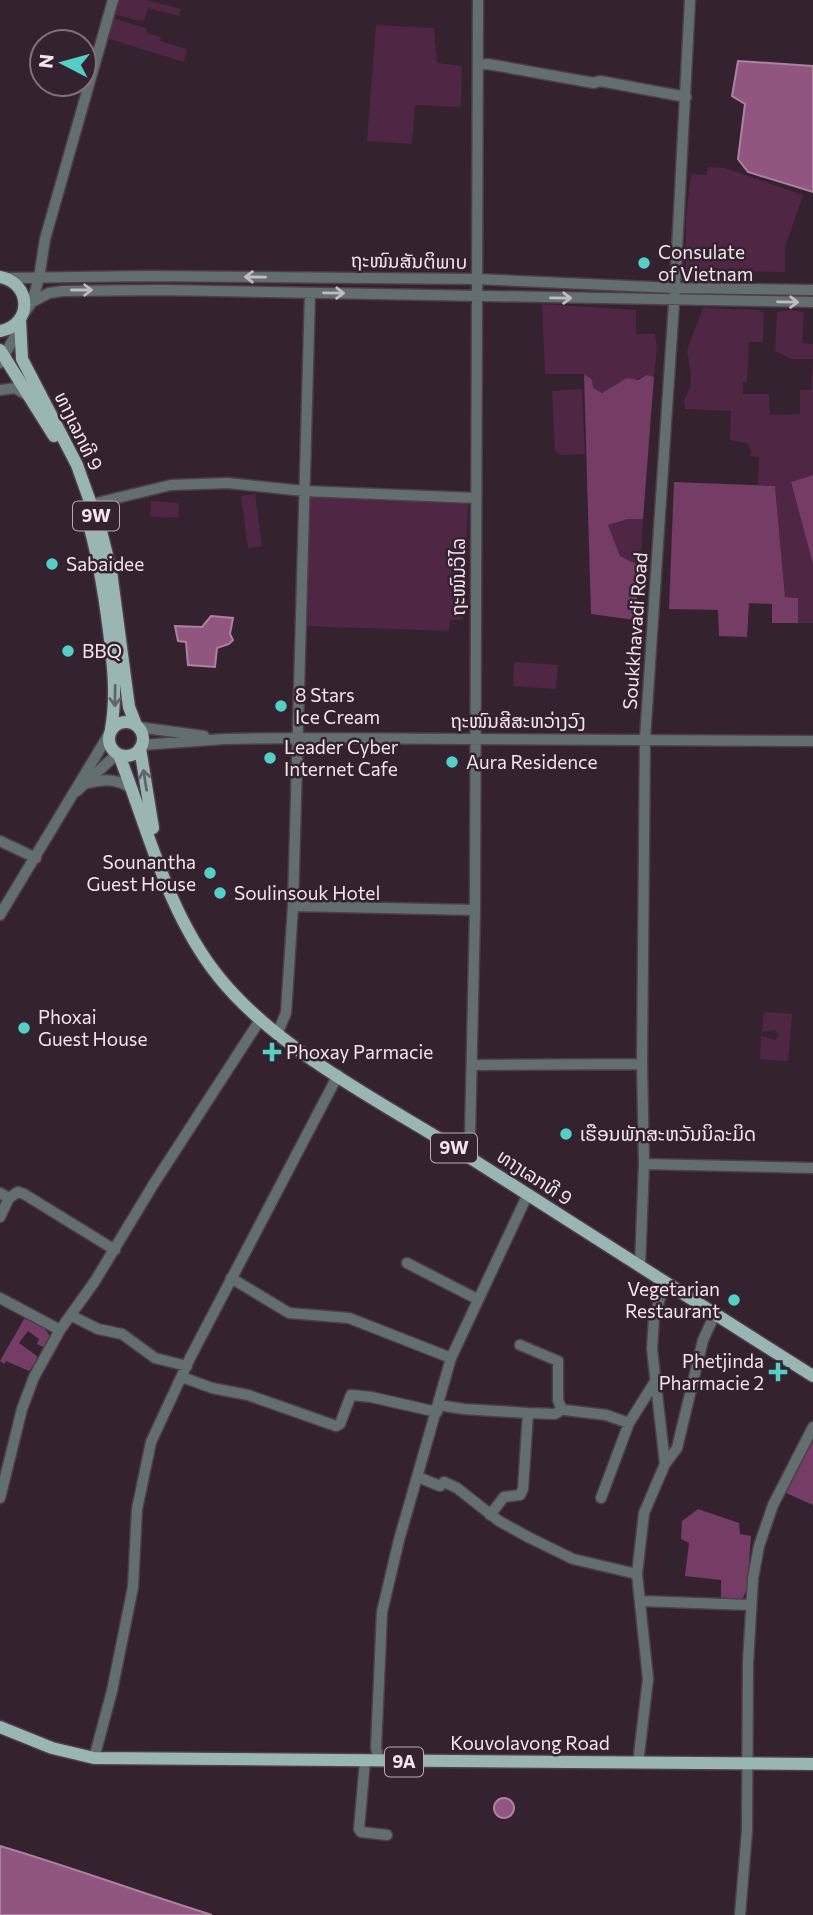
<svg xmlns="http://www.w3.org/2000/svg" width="813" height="1915" font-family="Commissioner,'Noto Sans Lao',sans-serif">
  <rect width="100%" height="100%" fill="#35222f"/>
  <!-- green -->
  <path fill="#4f2643" d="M 117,0 L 146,0 L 181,9 L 179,16 L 148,8 L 144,20 L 140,21 L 113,14 Z
    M 112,18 L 146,28 L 147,33 L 161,37 L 160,41 L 187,49 L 184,62 L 106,38 Z
    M 376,25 L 434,28 L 437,63 L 462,66 L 461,107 L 415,105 L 412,144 L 367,141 Z
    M 708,167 L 725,168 L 803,195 L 785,247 L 785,272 L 686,271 L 686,217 L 691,174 L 707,175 Z
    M 542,304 L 636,310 L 636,334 L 655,334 L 657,348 L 654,377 L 647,375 C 638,380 632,379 623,381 C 616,383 609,390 602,393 L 593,388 L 584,374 L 545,374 Z
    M 703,308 L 760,310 L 764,313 L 763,342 L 749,342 L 747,382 L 743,382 L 743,394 L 769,394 L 770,415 L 800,414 L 800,390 L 811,390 L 813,359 L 791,359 L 775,351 L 777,312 L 791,310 L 804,312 L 802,343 L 813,344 L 813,475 L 791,482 L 813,564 L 813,623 L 798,623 L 798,598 L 785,597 L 775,486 L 758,485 L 759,457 L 750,456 L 751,451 L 747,443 L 730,440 L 731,411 L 685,409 L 684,400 L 690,388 L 691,376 L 687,350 Z
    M 582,389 L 585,454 L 560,455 L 555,450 L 552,391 Z
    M 255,494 L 262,546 L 248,548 L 241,496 Z
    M 308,497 L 468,504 L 463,620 L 450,620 L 449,631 L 303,626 Z
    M 151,501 L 179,503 L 178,518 L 150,516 Z
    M 628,519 L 643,519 L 640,566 L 620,556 L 608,525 Z
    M 514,662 L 558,665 L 556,689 L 513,686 Z
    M 764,1012 L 792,1014 L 788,1061 L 760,1059 L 761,1036 L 775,1040 L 779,1035 L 775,1030 L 762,1032 Z"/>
  <!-- forest -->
  <path fill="#753d65" d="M 584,374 L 592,380 L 593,388 L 602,393 L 627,378 L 638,380 L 647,375 L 654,377 L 643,519 L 628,519 L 608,525 L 620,556 L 640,566 L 635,620 L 591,614 Z
    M 813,475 L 813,564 L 791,482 Z
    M 674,482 L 775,486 L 785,597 L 798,598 L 798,623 L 772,623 L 772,604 L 749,603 L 747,637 L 719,636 L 718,610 L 669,609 Z
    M 24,1319 C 34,1320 47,1328 50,1337 L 45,1348 L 37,1344 L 39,1339 L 28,1331 L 19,1343 L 37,1356 L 36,1361 L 29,1371 L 6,1361 L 4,1364 L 0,1361 Z
    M 813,1437 L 813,1505 L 786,1493 L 789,1482 Z
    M 698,1509 L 739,1523 L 740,1534 L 751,1536 L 747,1589 L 741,1602 L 721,1602 L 721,1580 L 685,1576 L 689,1543 L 681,1539 L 682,1521 Z"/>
  <!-- water -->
  <path fill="#90567f" stroke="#ad81a0" stroke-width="2" d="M 738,61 L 813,66 L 813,192 L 748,172 L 738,159 L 745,104 L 732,96 Z
    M 211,616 L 233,618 L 230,634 L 233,640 L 229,644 L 217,648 L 215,667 L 188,665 L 186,642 L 178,641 L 175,626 L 202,627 Z
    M494 1808a10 10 0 1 1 20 0a10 10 0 1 1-20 0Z
    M 0,1846 C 71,1867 141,1893 212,1915 L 0,1915 Z"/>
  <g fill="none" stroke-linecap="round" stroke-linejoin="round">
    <defs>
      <path id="minor" d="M 479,65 L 488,64 L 594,83 L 600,81 L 686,97
        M 4,278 L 149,276 L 477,279 L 675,288 L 813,290
        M 32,302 L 39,278 L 45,239 L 113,0
        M 23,315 L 32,302 L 49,293 L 63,291 L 163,290 L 813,302
        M 0,363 L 19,329
        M 0,390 L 15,388 L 30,397
        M 92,504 L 171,485 L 228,483 L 304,491 L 476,498
        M 138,727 L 204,736
        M 141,745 L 224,739 L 297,738 L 813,741
        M 87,783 C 105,779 118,778 133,790
        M 77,791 L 117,754
        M 0,841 L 36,858
        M 293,906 L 475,910
        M 0,915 L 109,734
        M 277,1034 L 286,1013 L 293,906 L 310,293
        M 472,1065 L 642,1064
        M 463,1154 L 470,1136 L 475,910 L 478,0
        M 644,1164 L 813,1168
        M 0,1193 L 9,1198 L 18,1192 L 24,1194 L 115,1250
        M 0,1217 L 9,1198
        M 407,1263 L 477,1299
        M 640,1265 L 644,1164 L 642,1064 L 645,739 L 675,288 L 690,0
        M 231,1278 L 289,1313 L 349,1318 L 451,1358
        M 0,1298 L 60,1330
        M 72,1316 L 98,1329 L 122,1334 L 155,1358 L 187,1366
        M 520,1345 L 558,1361 L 558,1400 L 561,1408 L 565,1410 L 606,1415 L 629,1423 L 656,1380
        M 182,1377 L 212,1388 L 248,1395 L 336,1426 L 340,1424 L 351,1395 L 371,1397 L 437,1412
        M 438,1405 L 464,1409 L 528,1413 L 555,1414 L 563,1409
        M 665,1464 L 652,1349 L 654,1318 L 665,1282
        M 418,1477 L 440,1486 L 444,1482 L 457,1488 L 499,1521 L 528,1537 L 573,1559 L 637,1574
        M 0,1498 L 22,1409 L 34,1377 L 60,1330 L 95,1281 L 153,1185 L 260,1020
        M 601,1498 L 629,1423
        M 490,1515 L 504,1497 L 520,1495 L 523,1489 L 528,1413
        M 641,1601 L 751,1605
        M 94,1758 L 112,1691 L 133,1587 L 137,1509 L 151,1442 L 190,1358 L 338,1075
        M 365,1761 L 359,1829 L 361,1832 L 387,1835
        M 379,1761 L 376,1748 L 382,1612 L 399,1540 L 451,1358 L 527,1196
        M 638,1763 L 648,1679 L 637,1574 L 644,1513 L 665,1464 L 677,1448 L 703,1340 L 715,1314
        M 740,1915 L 747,1831 L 748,1663 L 753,1578 L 759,1546 L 773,1505 L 813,1427"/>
      <path id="major" d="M 0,277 C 32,283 33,325 0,331
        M 20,320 L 22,359 L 77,465 L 102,535 L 111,571 L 129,707 L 136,725
        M 0,350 L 54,436
        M 86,514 C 98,553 104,591 109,631 C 113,664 117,696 111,729
        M109 739a17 17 0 1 1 34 0a17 17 0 1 1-34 0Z
        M 140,748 L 153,828
        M 119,755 C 148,829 167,912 218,976 C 277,1050 380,1101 461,1152 C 578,1226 695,1302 813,1376
        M 0,1727 L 52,1748 L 94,1758 L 813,1764"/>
    </defs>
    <!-- minor casing -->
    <use href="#minor" stroke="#4f3d4a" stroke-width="13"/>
    <!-- major casing -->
    <use href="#major" stroke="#4f3d4a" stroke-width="15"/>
    <!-- minor -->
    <use href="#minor" stroke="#626f6e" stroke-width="10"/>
    <!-- major -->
    <use href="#major" stroke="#99b6b3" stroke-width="12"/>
  </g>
  <!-- one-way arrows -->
  <defs><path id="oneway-shaft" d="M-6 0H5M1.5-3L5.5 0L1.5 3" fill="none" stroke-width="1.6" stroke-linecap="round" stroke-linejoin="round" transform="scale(1.75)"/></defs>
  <g stroke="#bfbbc1">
    <use href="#oneway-shaft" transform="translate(255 277) rotate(-179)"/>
    <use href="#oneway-shaft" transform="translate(82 290)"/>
    <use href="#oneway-shaft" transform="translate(334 293) rotate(1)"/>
    <use href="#oneway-shaft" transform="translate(561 298) rotate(1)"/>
    <use href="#oneway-shaft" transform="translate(788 302) rotate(1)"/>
  </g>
  <g stroke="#62656a">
    <use href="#oneway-shaft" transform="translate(115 696) rotate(91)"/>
    <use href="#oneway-shaft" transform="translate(145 780) rotate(-99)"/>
  </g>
  <!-- markers -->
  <g fill="#55cec5" stroke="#35222f" stroke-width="2.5">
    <circle cx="644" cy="263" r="7"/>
    <circle cx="52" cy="564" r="7"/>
    <circle cx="68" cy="651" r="7"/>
    <circle cx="281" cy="706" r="7"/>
    <circle cx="270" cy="758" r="7"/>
    <circle cx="452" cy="762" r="7"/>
    <circle cx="210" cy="873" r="7"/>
    <circle cx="220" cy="893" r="7"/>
    <circle cx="24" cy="1028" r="7"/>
    <path d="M268.5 1041.5h7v7h7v7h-7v7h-7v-7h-7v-7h7z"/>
    <circle cx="566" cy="1134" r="7"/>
    <circle cx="734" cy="1300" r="7"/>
    <path d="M774.5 1361.5h7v7h7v7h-7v7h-7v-7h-7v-7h7z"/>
  </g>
  <g text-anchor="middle" stroke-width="5" stroke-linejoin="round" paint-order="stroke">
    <!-- shield labels -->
    <g fill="#35222f" stroke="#b9aab4" stroke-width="2">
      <rect x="73" y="501.5" width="46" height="29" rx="5"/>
      <rect x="431" y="1133.5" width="46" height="29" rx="5"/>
      <rect x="385" y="1747.5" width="38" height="29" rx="5"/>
    </g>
    <g font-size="18" font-weight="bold" fill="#f1e4ed">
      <text x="96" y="522">9W</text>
      <text x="454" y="1154">9W</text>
      <text x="404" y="1768">9A</text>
    </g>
    <!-- poi labels -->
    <g font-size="19" fill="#f1e4ed" stroke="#35222f" text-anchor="start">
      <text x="658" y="259">Consulate<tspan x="658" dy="22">of Vietnam</tspan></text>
      <text x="66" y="571">Sabaidee</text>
      <text x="82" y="658">BBQ</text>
      <text x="295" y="702">8 Stars<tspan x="295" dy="22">Ice Cream</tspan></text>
      <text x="284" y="754">Leader Cyber<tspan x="284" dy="22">Internet Cafe</tspan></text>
      <text x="466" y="769">Aura Residence</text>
      <text x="196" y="869" text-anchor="end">Sounantha<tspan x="196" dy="22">Guest House</tspan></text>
      <text x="234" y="900">Soulinsouk Hotel</text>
      <text x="38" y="1024">Phoxai<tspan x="38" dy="22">Guest House</tspan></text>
      <text x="286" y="1059">Phoxay Parmacie</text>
      <text x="580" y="1141">ເຮືອນພັກສະຫວັນນິລະມິດ</text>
      <text x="720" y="1296" text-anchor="end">Vegetarian<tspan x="720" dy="22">Restaurant</tspan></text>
      <text x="764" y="1368" text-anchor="end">Phetjinda<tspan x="764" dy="22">Pharmacie 2</tspan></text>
    </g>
    <!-- street labels -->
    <g font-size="19" fill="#f1e4ed" stroke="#35222f">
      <text transform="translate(409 261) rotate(1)" y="7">ຖະໜົນສັນຕິພາບ</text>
      <text transform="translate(79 431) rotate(64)" y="7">ທາງເລກທີ 9</text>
      <text transform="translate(458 577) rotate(-90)" y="7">ຖະໜົນວິໄລ</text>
      <text transform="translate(635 631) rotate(-86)" y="7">Soukkhavadi Road</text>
      <text x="518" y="728">ຖະໜົນສີສະຫວ່າງວົງ</text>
      <text transform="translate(535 1177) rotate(33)" y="7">ທາງເລກທີ 9</text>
      <text x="530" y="1750">Kouvolavong Road</text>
    </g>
  </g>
  <!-- north arrow -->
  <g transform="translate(63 63) rotate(276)"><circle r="33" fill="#35222f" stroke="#80707b" stroke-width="2"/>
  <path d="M0-5L12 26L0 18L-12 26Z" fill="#55cec5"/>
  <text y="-10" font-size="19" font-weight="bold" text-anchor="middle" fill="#f1e4ed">N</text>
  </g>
</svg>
